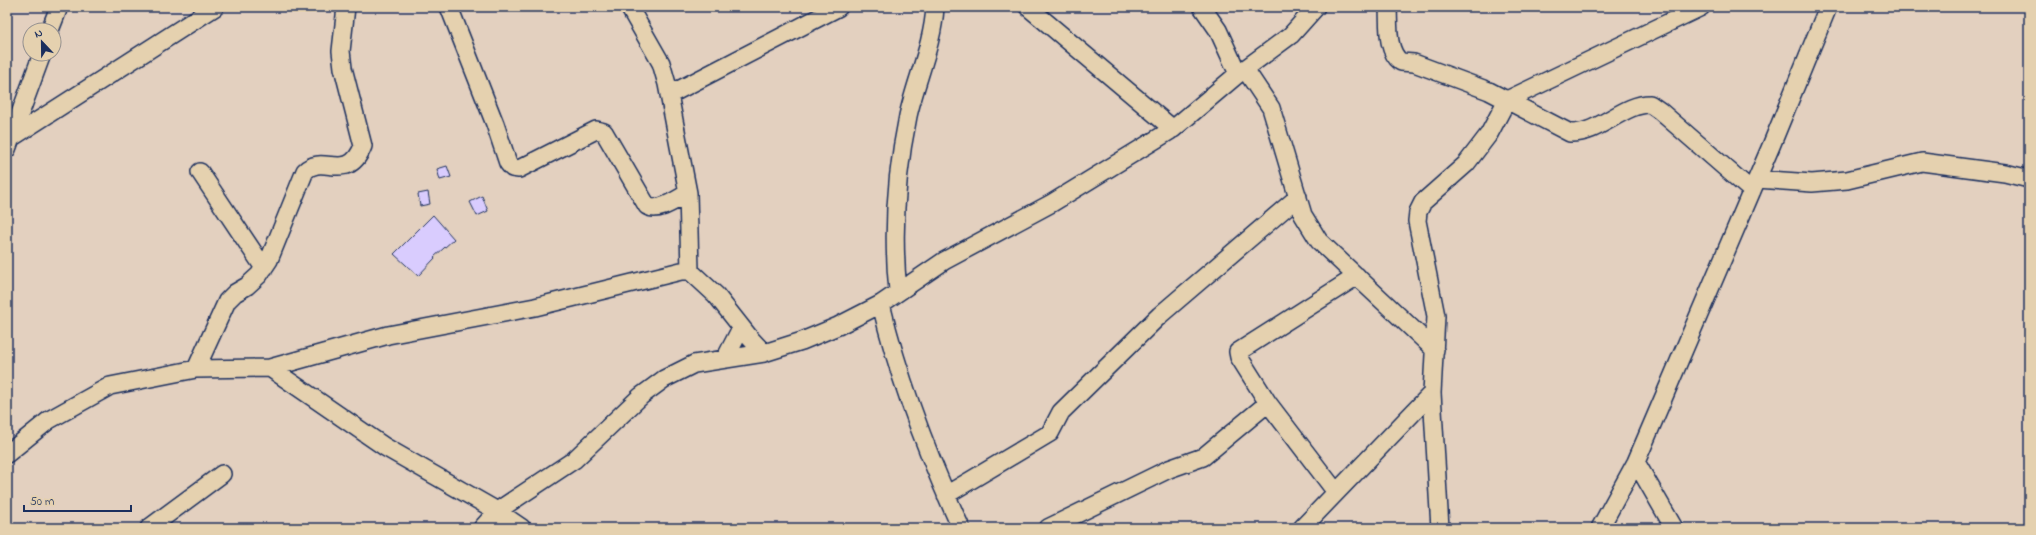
<svg xmlns="http://www.w3.org/2000/svg" width="2036" height="535" font-family="'Indie Flower',sans-serif">
  <rect width="100%" height="100%" fill="#e3d0bf"/>
  <filter id="ink" filterUnits="userSpaceOnUse"><feTurbulence type="fractalNoise" baseFrequency=".025" numOctaves="2"/><feDisplacementMap in="SourceGraphic" scale="8" xChannelSelector="R" yChannelSelector="G"/><feConvolveMatrix kernelMatrix="1 2 1 2 8 2 1 2 1" color-interpolation-filters="sRGB"/></filter>
  <g filter="url(#ink)">
    <!-- building -->
    <path fill="#d9ccfe" stroke="#1b2f5e" d="M 447,166 L 451,177 L 440,180 L 437,169 Z
      M 428,192 L 430,204 L 420,206 L 418,194 Z
      M 482,196 L 488,211 L 477,216 L 470,202 Z
      M 433,215 L 454,239 L 434,257 L 435,258 L 418,276 L 394,254 Z"/>
    <g fill="none" stroke-linecap="round" stroke-linejoin="round">
      <defs>
        <path id="minor" d="M 449,7 L 495,124 L 508,163 L 512,168 L 519,169 L 596,130 L 604,132 L 647,206 C 659,213 677,199 688,193
          M 629,7 L 661,63 L 667,84 L 688,193 L 690,271
          M 1028,7 L 1173,129
          M 1202,7 L 1218,30 L 1238,74
          M 1388,7 C 1389,24 1386,51 1401,62 L 1414,63 L 1489,91 L 1570,133 C 1600,134 1622,104 1650,104 L 1660,111 L 1752,191
          M 50,30 L 59,7
          M 1245,69 L 1271,108 L 1303,215 L 1319,241 L 1435,350
          M 669,95 L 839,7
          M 11,138 L 215,7
          M 7,149 L 42,54
          M 200,172 L 264,268
          M 1757,179 L 1812,183 L 1847,180 L 1922,162 L 2005,173 L 2029,179
          M 898,291 C 892,233 896,174 908,116 C 916,80 933,44 935,7
          M 881,304 C 899,380 928,456 961,528
          M 725,359 L 741,328
          M 270,368 L 385,447 L 497,511 L 522,528
          M 196,369 L 227,301 L 235,293 L 247,286 L 259,275 L 269,260 L 305,171 C 323,153 348,184 363,146 L 343,68 L 341,51 L 346,7
          M 7,454 L 49,420 L 110,386 L 196,369 L 270,368 L 388,335 L 535,307 L 681,271 L 690,271 L 716,295 L 750,338 L 764,353
          M 1636,462 L 1674,528
          M 1336,492 L 1268,403 L 1239,357 L 1238,352 L 1357,276
          M 946,495 L 1050,433 L 1061,412 L 1160,315 L 1298,197
          M 149,528 L 222,474
          M 482,528 L 497,511 L 574,460 L 641,396 L 664,379 L 694,364 L 764,353 L 802,341 L 838,326 L 881,304 L 944,261 L 1052,203 L 1173,129 L 1238,74 L 1291,35 L 1316,7
          M 1048,528 L 1169,469 L 1203,457 L 1268,403
          M 1302,528 L 1432,393
          M 1440,528 L 1432,393 L 1436,316 L 1417,221 L 1418,212 L 1423,202 L 1466,164 L 1489,134 L 1507,100 L 1701,7
          M 1600,528 L 1636,462 L 1771,146 L 1828,7"/>
      </defs>
      <!-- minor casing -->
      <use href="#minor" stroke="#1b2f5e" stroke-width="20"/>
      <!-- minor -->
      <use href="#minor" stroke="#e5d1af" stroke-width="17"/>
    </g>
  </g>
  <!-- margin -->
  <rect width="2036" height="535" fill="none" stroke="#e5d1af" stroke-width="24"/>
  <rect x="12" y="12" width="2012" height="511" fill="none" stroke="#1b2f5e" stroke-width="1.5" filter="url(#ink)"/>
  <!-- north arrow -->
  <g transform="translate(42 42) rotate(338)"><circle r="19" fill="#e5d1af" stroke="#94908f"/>
  <path d="M0-3L7 15L0 10L-7 15Z" fill="#1b2f5e"/>
  <text y="-6" font-size="11" font-weight="bold" text-anchor="middle" fill="#1b2f5e">N</text>
  </g>
  <!-- scale -->
  <path d="M24 505v6h107v-6" fill="none" stroke="#1b2f5e" stroke-width="2"/>
  <text x="30" y="505" font-size="12" fill="#1b2f5e" stroke="#e5d1af" stroke-width="3" paint-order="stroke">50 m</text>
</svg>
